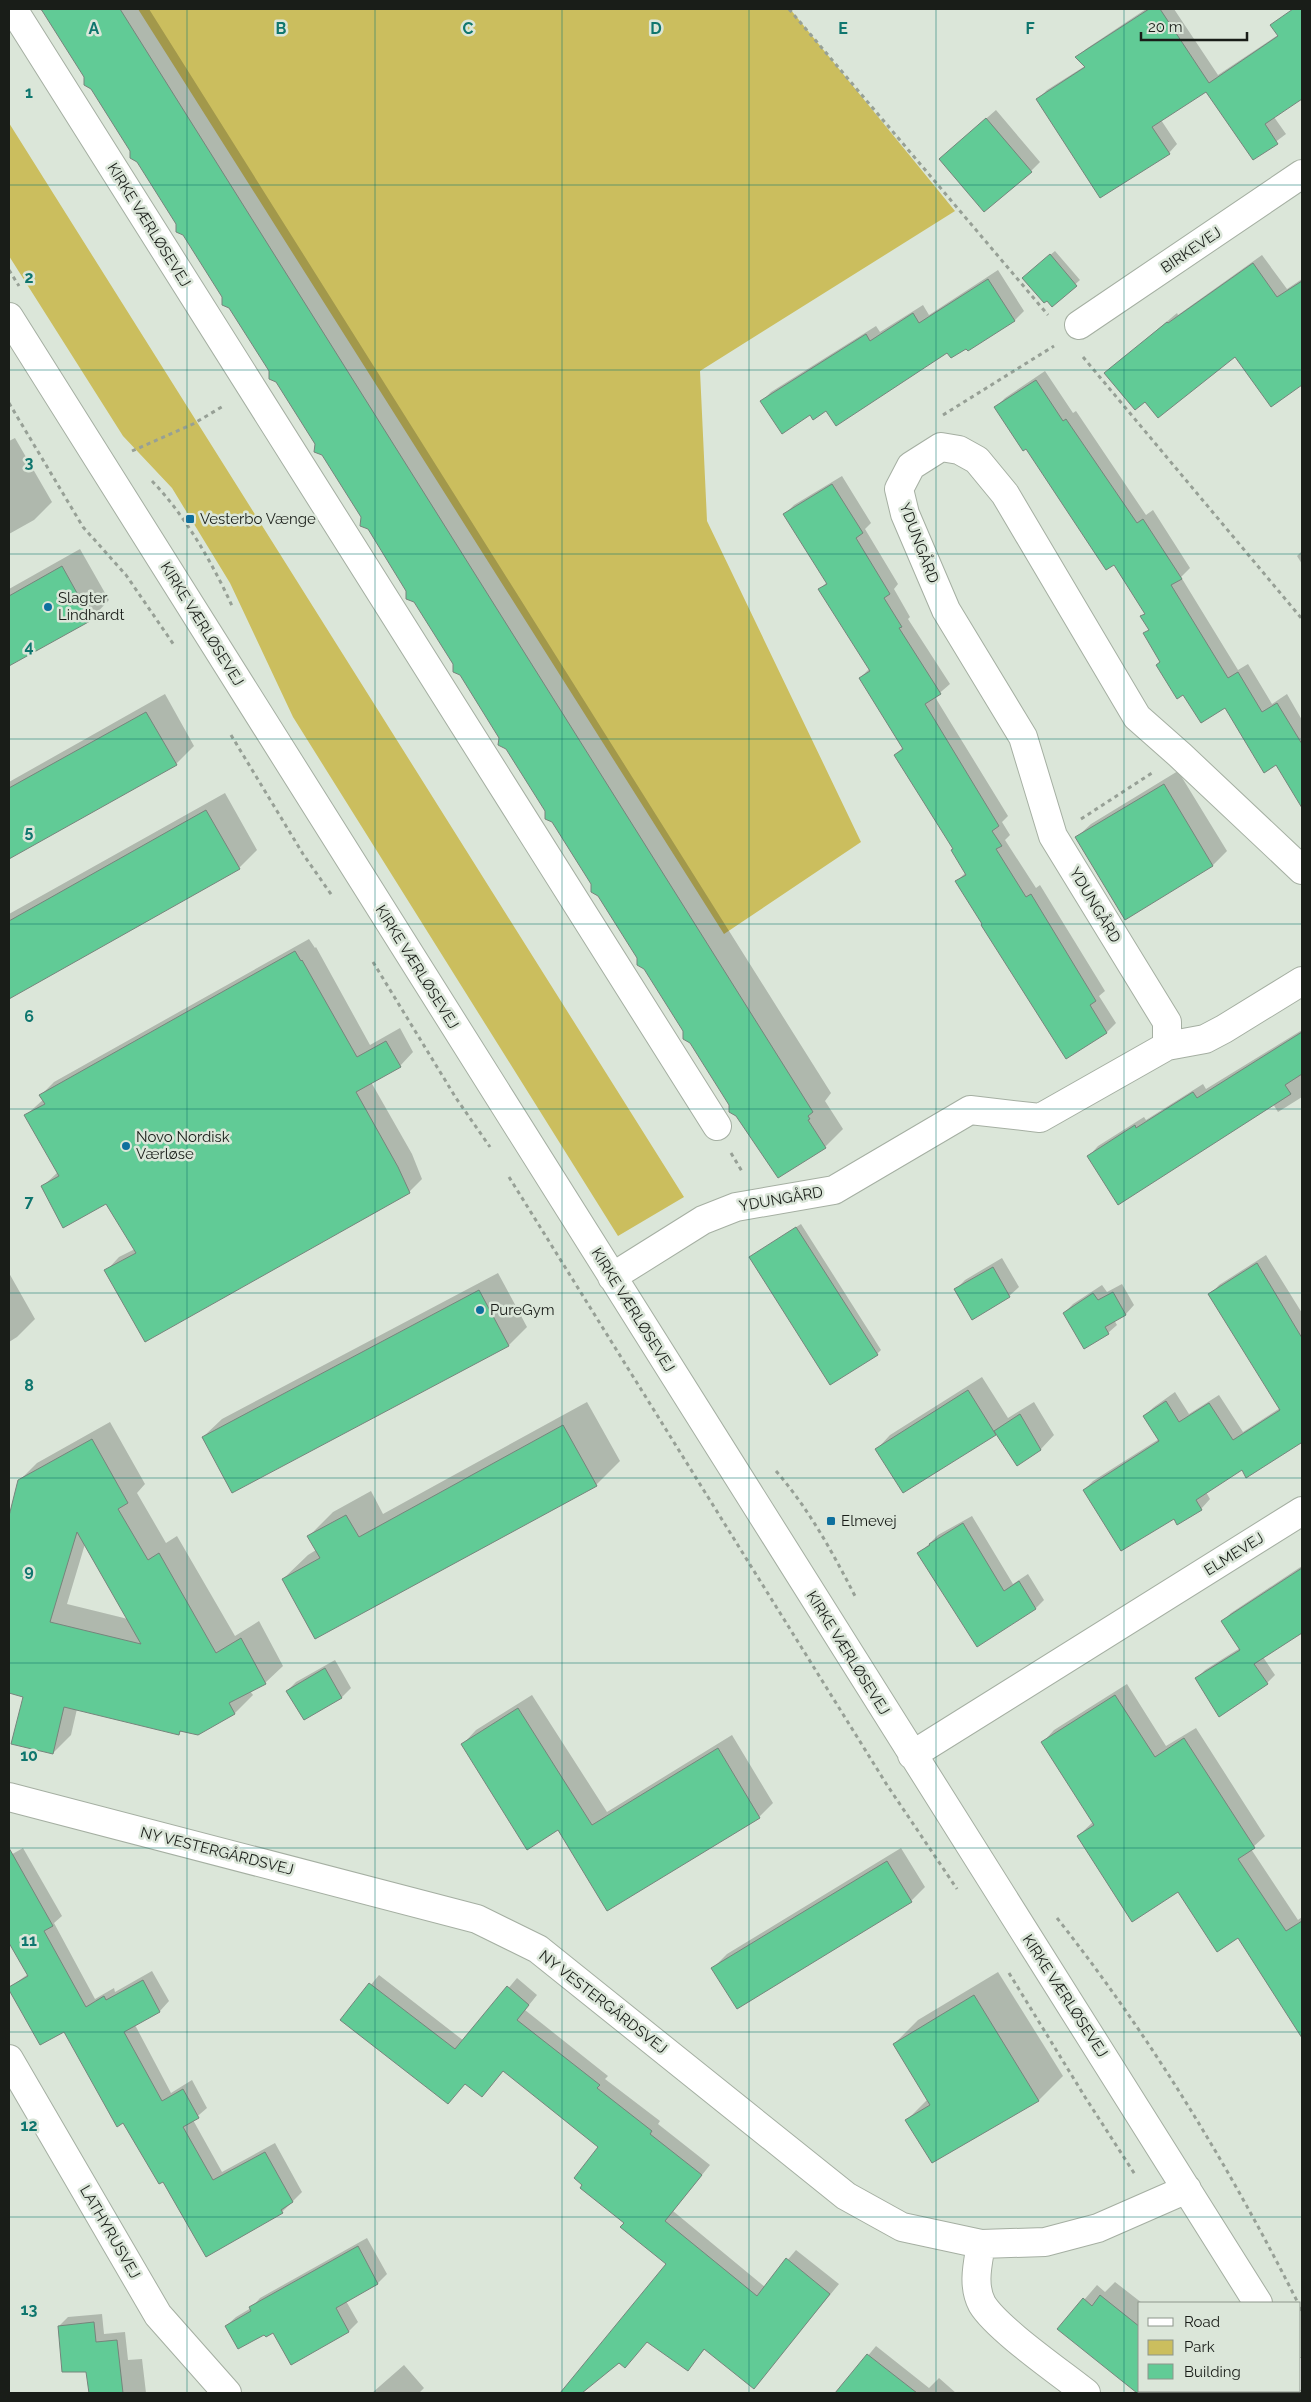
<svg xmlns="http://www.w3.org/2000/svg" width="1311" height="2402" font-family="Raleway,sans-serif">
  <rect width="100%" height="100%" fill="#dbe6d9"/>
  <!-- green -->
  <path fill="#cbbe5e" d="M 138,9 L 790,9 L 955,211 L 700,371 L 707,521 L 861,842 L 724,934 Z
    M 9,123 L 684,1197 L 618,1236 L 293,717 L 230,583 L 172,488 L 123,436 L 9,256 Z"/>
  <!-- shadow -->
  <path fill="#0003" fill-rule="evenodd" d="M 39,9 L 149,9 L 831,1093 L 825,1101 L 843,1129 L 825,1147 L 730,1104 L 46,14 Z
    M 1146,9 L 1174,9 L 1218,75 L 1302,19 L 1302,98 L 1274,117 L 1286,134 L 1253,159 L 1206,90 L 1161,120 L 1177,144 L 1169,153 L 1038,99 L 1047,90 L 1085,66 L 1077,57 L 1086,49 Z
    M 996,110 L 1040,162 L 1031,171 L 950,150 Z
    M 1055,251 L 1080,280 L 1052,305 L 1028,273 Z
    M 1262,255 L 1287,289 L 1302,279 L 1302,343 L 1298,345 L 1302,350 L 1302,383 L 1271,405 L 1236,355 L 1145,401 L 1106,373 L 1177,313 L 1178,315 Z
    M 998,270 L 1024,311 L 1015,320 L 968,350 L 966,347 L 948,352 L 827,409 L 810,413 L 762,401 L 771,392 L 876,326 L 880,332 L 923,305 L 929,315 Z
    M 1045,371 L 1073,413 L 1076,411 L 1146,515 L 1153,510 L 1190,568 L 1181,577 L 1238,670 L 1248,664 L 1272,704 L 1287,694 L 1302,720 L 1302,806 L 1277,764 L 1226,706 L 1162,661 L 1145,634 L 1150,629 L 1142,616 L 1145,613 L 1114,563 L 996,407 L 1005,398 Z
    M 15,438 L 52,502 L 34,520 L 9,534 L 9,441 Z
    M 842,476 L 871,523 L 865,529 L 898,584 L 894,589 L 910,617 L 908,619 L 950,684 L 935,697 L 1008,816 L 1002,822 L 1010,835 L 1005,840 L 1036,888 L 1040,885 L 1105,991 L 1099,996 L 1116,1023 L 1107,1032 L 1067,1057 L 957,881 L 966,872 L 954,848 L 895,755 L 903,747 L 860,678 L 870,668 L 820,589 L 827,582 L 785,514 L 794,505 Z
    M 80,549 L 109,600 L 91,619 L 9,664 L 9,589 Z
    M 1302,551 L 1302,564 L 1297,556 Z
    M 165,694 L 194,746 L 176,764 L 9,858 L 9,782 Z
    M 1178,771 L 1227,851 L 1213,865 L 1125,918 L 1077,837 L 1091,824 Z
    M 225,793 L 257,850 L 239,868 L 9,998 L 9,914 Z
    M 309,939 L 315,948 L 316,947 L 370,1045 L 400,1028 L 413,1052 L 400,1066 L 371,1082 L 412,1154 L 422,1179 L 409,1192 L 106,1271 L 119,1257 L 135,1249 L 107,1202 L 42,1187 L 58,1172 L 26,1115 L 44,1099 L 41,1095 L 54,1082 Z
    M 1302,1030 L 1302,1097 L 1278,1112 L 1273,1104 L 1089,1156 L 1098,1146 L 1144,1117 L 1146,1120 L 1203,1084 L 1206,1089 Z
    M 801,1224 L 881,1350 L 877,1354 L 750,1257 Z
    M 1266,1255 L 1302,1313 L 1302,1441 L 1247,1476 L 1242,1468 L 1206,1492 L 1210,1499 L 1201,1509 L 1178,1523 L 1174,1517 L 1084,1490 L 1093,1481 L 1159,1439 L 1144,1416 L 1154,1407 L 1175,1392 L 1189,1414 L 1219,1395 L 1243,1432 L 1280,1408 L 1210,1295 L 1219,1285 Z
    M 1002,1258 L 1019,1287 L 1009,1296 L 956,1289 L 965,1280 Z
    M 9,1273 L 35,1319 L 17,1337 L 9,1342 Z
    M 498,1273 L 527,1327 L 509,1345 L 203,1437 L 222,1419 Z
    M 1122,1284 L 1134,1305 L 1126,1314 L 1114,1320 L 1117,1325 L 1108,1333 L 1064,1313 L 1073,1304 L 1102,1285 L 1107,1292 Z
    M 982,1377 L 1008,1418 L 1034,1402 L 1054,1435 L 1041,1449 L 1017,1464 L 997,1432 L 903,1491 L 877,1449 L 890,1435 Z
    M 587,1402 L 620,1461 L 596,1485 L 283,1579 L 308,1555 L 316,1550 L 309,1536 L 333,1512 L 371,1491 L 383,1514 Z
    M 110,1422 L 145,1484 L 137,1493 L 166,1543 L 177,1536 L 235,1636 L 259,1621 L 283,1666 L 265,1683 L 250,1691 L 253,1695 L 235,1713 L 198,1734 L 182,1730 L 178,1734 L 77,1709 L 71,1735 L 53,1753 L 24,1696 L 9,1692 L 9,1521 L 19,1481 L 37,1463 ZM 85,1544 L 128,1619 L 67,1604 Z
    M 972,1516 L 1013,1584 L 1028,1574 L 1044,1600 L 1036,1608 L 919,1554 L 938,1535 Z
    M 1302,1566 L 1302,1631 L 1263,1657 L 1275,1675 L 1267,1683 L 1197,1678 L 1205,1670 L 1240,1648 L 1222,1622 L 1231,1613 Z
    M 335,1660 L 351,1688 L 342,1697 L 304,1719 L 287,1691 L 296,1682 Z
    M 1127,1684 L 1166,1746 L 1196,1728 L 1265,1836 L 1251,1849 L 1298,1920 L 1302,1917 L 1302,2007 L 1289,2015 L 1239,1936 L 1178,1890 L 1078,1836 L 1093,1822 L 1043,1742 L 1054,1730 Z
    M 532,1695 L 607,1812 L 732,1735 L 773,1803 L 759,1817 L 558,1829 L 463,1744 L 476,1730 Z
    M 23,1848 L 62,1916 L 54,1923 L 95,1999 L 114,1988 L 115,1992 L 152,1971 L 169,2001 L 160,2011 L 135,2025 L 171,2093 L 192,2080 L 207,2108 L 193,2120 L 222,2172 L 275,2143 L 302,2192 L 282,2212 L 164,2180 L 65,2030 L 9,1988 L 28,1974 L 9,1941 L 9,1856 Z
    M 901,1848 L 925,1887 L 911,1901 L 713,1968 L 727,1954 Z
    M 998,1972 L 1063,2076 L 1039,2100 L 932,2161 L 907,2120 L 928,2099 L 894,2044 L 918,2020 Z
    M 379,1975 L 464,2041 L 517,1978 L 537,1995 L 525,2010 L 608,2076 L 605,2079 L 660,2121 L 658,2124 L 710,2165 L 673,2211 L 765,2287 L 796,2250 L 839,2284 L 754,2387 L 706,2348 L 687,2369 L 647,2341 L 580,2393 L 561,2393 L 668,2264 L 626,2223 L 600,2147 L 504,2070 L 482,2096 L 466,2083 L 448,2103 L 342,2020 Z
    M 367,2238 L 387,2274 L 378,2283 L 346,2301 L 358,2322 L 349,2331 L 291,2364 L 273,2332 L 265,2333 L 226,2326 L 236,2317 L 251,2308 L 260,2298 Z
    M 1115,2282 L 1142,2303 L 1140,2303 L 1140,2391 L 1196,2391 L 1198,2393 L 1139,2393 L 1059,2329 L 1097,2285 L 1105,2292 Z
    M 102,2314 L 104,2334 L 125,2332 L 128,2360 L 142,2359 L 146,2393 L 90,2393 L 88,2371 L 59,2326 L 68,2317 Z
    M 876,2346 L 929,2388 L 939,2378 L 956,2393 L 837,2393 Z
    M 404,2365 L 424,2388 L 419,2393 L 372,2393 Z"/>
  <!-- building -->
  <path fill="#61cb96" stroke="#76857c" fill-rule="evenodd" d="M 41,9 L 120,9 L 813,1112 L 808,1116 L 810,1119 L 808,1120 L 826,1148 L 778,1178 L 736,1116 L 729,1112 L 729,1105 L 690,1043 L 683,1039 L 683,1031 L 644,969 L 637,965 L 637,958 L 598,896 L 591,892 L 591,884 L 552,822 L 545,819 L 545,811 L 506,749 L 498,745 L 499,738 L 460,675 L 453,672 L 453,664 L 414,602 L 406,599 L 406,591 L 368,529 L 360,526 L 361,517 L 322,455 L 314,452 L 315,444 L 276,382 L 269,379 L 269,371 L 229,308 L 222,305 L 222,297 L 183,235 L 176,232 L 176,224 L 137,162 L 130,158 L 130,151 L 91,89 L 84,85 L 84,77 Z
    M 1149,9 L 1160,9 L 1209,83 L 1278,36 L 1270,25 L 1293,9 L 1302,9 L 1302,99 L 1265,124 L 1278,144 L 1253,160 L 1206,92 L 1152,127 L 1170,154 L 1100,198 L 1036,99 L 1085,67 L 1075,57 Z
    M 986,118 L 1032,172 L 984,212 L 939,159 Z
    M 1050,254 L 1077,286 L 1052,307 L 1047,301 L 1044,303 L 1022,278 Z
    M 1253,263 L 1277,297 L 1302,281 L 1302,385 L 1271,407 L 1235,357 L 1158,418 L 1145,402 L 1135,410 L 1104,373 L 1167,322 L 1168,323 Z
    M 988,279 L 1015,321 L 968,351 L 966,349 L 951,358 L 947,353 L 836,426 L 826,411 L 813,420 L 810,415 L 782,434 L 760,401 L 866,334 L 870,341 L 913,313 L 919,323 Z
    M 1036,380 L 1063,421 L 1066,419 L 1137,523 L 1143,519 L 1182,579 L 1171,585 L 1228,678 L 1238,672 L 1262,712 L 1277,703 L 1302,744 L 1302,808 L 1276,765 L 1264,773 L 1225,708 L 1201,723 L 1183,695 L 1177,699 L 1156,665 L 1160,662 L 1143,633 L 1149,630 L 1140,616 L 1145,614 L 1114,565 L 1106,570 L 1026,449 L 1023,451 L 994,407 Z
    M 832,484 L 863,533 L 856,538 L 890,594 L 884,598 L 902,627 L 899,628 L 941,694 L 925,704 L 999,826 L 992,831 L 1002,846 L 996,849 L 1026,897 L 1031,894 L 1096,1001 L 1090,1005 L 1107,1033 L 1066,1059 L 981,925 L 982,924 L 955,881 L 966,875 L 951,850 L 953,849 L 894,755 L 903,749 L 859,678 L 870,671 L 818,589 L 827,584 L 783,514 Z
    M 62,566 L 92,620 L 9,666 L 9,596 Z
    M 146,712 L 177,765 L 9,859 L 9,788 Z
    M 1164,784 L 1213,866 L 1125,920 L 1075,837 Z
    M 206,810 L 240,869 L 9,999 L 9,921 Z
    M 295,951 L 301,961 L 302,960 L 357,1057 L 386,1041 L 401,1067 L 356,1092 L 398,1167 L 410,1193 L 145,1342 L 104,1270 L 136,1253 L 106,1204 L 63,1228 L 41,1186 L 59,1176 L 24,1115 L 45,1104 L 39,1095 Z
    M 1302,1032 L 1302,1074 L 1285,1085 L 1291,1094 L 1118,1205 L 1087,1156 L 1135,1125 L 1136,1128 L 1193,1092 L 1197,1098 Z
    M 796,1227 L 878,1355 L 830,1385 L 749,1257 Z
    M 1257,1263 L 1302,1338 L 1302,1444 L 1301,1443 L 1246,1478 L 1242,1470 L 1196,1500 L 1202,1510 L 1177,1525 L 1174,1519 L 1121,1551 L 1083,1490 L 1159,1441 L 1143,1416 L 1166,1401 L 1179,1422 L 1209,1403 L 1233,1440 L 1280,1410 L 1208,1294 Z
    M 993,1267 L 1010,1297 L 972,1320 L 954,1289 Z
    M 479,1290 L 509,1346 L 232,1493 L 202,1437 Z
    M 1113,1292 L 1126,1315 L 1105,1327 L 1109,1334 L 1084,1349 L 1063,1313 L 1093,1293 L 1098,1300 Z
    M 968,1390 L 996,1435 L 903,1493 L 875,1449 Z
    M 1020,1414 L 1041,1450 L 1017,1466 L 994,1431 Z
    M 563,1425 L 597,1486 L 315,1639 L 282,1579 L 320,1558 L 307,1536 L 346,1515 L 359,1537 Z
    M 92,1439 L 128,1503 L 118,1509 L 148,1560 L 159,1553 L 216,1653 L 241,1638 L 266,1684 L 229,1703 L 235,1714 L 198,1735 L 180,1731 L 179,1735 L 64,1707 L 53,1754 L 11,1744 L 23,1697 L 9,1693 L 9,1516 L 18,1480 ZM 77,1532 L 141,1644 L 50,1622 Z
    M 963,1523 L 1004,1591 L 1019,1581 L 1036,1609 L 977,1647 L 917,1553 L 930,1545 L 929,1544 Z
    M 1302,1568 L 1302,1633 L 1254,1664 L 1268,1684 L 1219,1717 L 1195,1678 L 1240,1650 L 1221,1621 Z
    M 325,1668 L 342,1698 L 304,1720 L 286,1691 Z
    M 1115,1695 L 1155,1757 L 1184,1738 L 1255,1848 L 1238,1859 L 1286,1931 L 1302,1921 L 1302,2038 L 1238,1938 L 1217,1952 L 1178,1892 L 1132,1922 L 1077,1836 L 1094,1825 L 1041,1742 Z
    M 518,1708 L 592,1825 L 718,1748 L 760,1818 L 607,1911 L 558,1830 L 527,1850 L 461,1744 Z
    M 9,1848 L 53,1926 L 44,1931 L 86,2007 L 104,1996 L 106,2000 L 143,1980 L 160,2012 L 124,2032 L 162,2101 L 183,2089 L 199,2118 L 183,2127 L 213,2180 L 265,2152 L 293,2202 L 281,2210 L 283,2213 L 206,2257 L 163,2182 L 159,2184 L 123,2123 L 117,2127 L 64,2032 L 40,2045 L 9,1990 L 9,1987 L 28,1976 L 9,1943 Z
    M 887,1861 L 912,1902 L 737,2009 L 711,1968 Z
    M 369,1983 L 455,2049 L 507,1986 L 529,2005 L 517,2020 L 600,2085 L 597,2088 L 652,2131 L 650,2134 L 702,2175 L 665,2221 L 757,2296 L 786,2258 L 830,2294 L 754,2389 L 704,2349 L 688,2371 L 647,2342 L 625,2368 L 619,2363 L 582,2393 L 560,2393 L 666,2264 L 620,2227 L 624,2223 L 580,2188 L 582,2185 L 574,2178 L 598,2147 L 503,2071 L 482,2097 L 465,2084 L 448,2104 L 340,2020 Z
    M 974,1995 L 1039,2101 L 932,2163 L 905,2120 L 930,2105 L 893,2044 Z
    M 358,2246 L 378,2284 L 336,2308 L 349,2332 L 291,2365 L 273,2333 L 266,2337 L 264,2335 L 238,2349 L 225,2326 L 251,2311 L 249,2307 Z
    M 1100,2295 L 1140,2327 L 1140,2393 L 1137,2393 L 1057,2329 L 1083,2298 L 1092,2306 Z
    M 94,2322 L 96,2342 L 117,2340 L 123,2393 L 89,2393 L 86,2372 L 62,2372 L 58,2326 Z
    M 867,2354 L 917,2393 L 835,2393 Z"/>
  <g fill="none" stroke-linecap="round" stroke-linejoin="round">
    <defs>
      <path id="minor" d="M 13,9 L 717,1126
        M 9,317 L 1258,2303
        M 1079,325 L 1302,174
        M 1167,1046 L 1167,1022 L 1053,836 L 1023,737 L 946,610 L 905,514 L 899,489 L 911,466 L 941,447 L 959,450 L 977,460 L 1005,494 L 1137,717 L 1180,755 L 1302,870
        M 612,1277 L 703,1220 L 736,1207 L 834,1190 L 970,1110 L 1040,1118 L 1167,1046 L 1205,1039 L 1224,1029 L 1302,981
        M 912,1755 L 1302,1511
        M 9,1797 L 477,1919 L 538,1949 L 846,2196 L 902,2227 L 981,2244 L 1045,2242 L 1098,2228 L 1187,2189
        M 9,2059 L 158,2315 L 227,2393
        M 981,2244 C 978,2263 972,2285 982,2304 C 997,2329 1061,2373 1086,2393
        M 1300,2372 L 1302,2376"/>
    </defs>
    <!-- minor casing -->
    <use href="#minor" stroke="#a5afa2" stroke-width="30"/>
    <!-- path -->
    <path stroke="#97a096" stroke-width="3" stroke-dasharray="4 4" stroke-linecap="butt" d="M 789,9 L 1048,315
      M 9,270 L 19,286
      M 1083,357 L 1302,619
      M 9,403 L 83,527 L 126,575 L 174,645
      M 943,415 L 1054,346
      M 132,451 L 193,424 L 225,405
      M 152,481 C 185,515 213,564 233,608
      M 231,735 L 303,854 L 333,897
      M 1081,819 L 1152,773
      M 373,962 L 456,1098 L 490,1147
      M 731,1153 L 743,1173
      M 509,1177 L 887,1785 L 957,1889
      M 776,1471 C 809,1509 833,1553 856,1598
      M 1057,1918 C 1151,2037 1230,2168 1298,2303
      M 1009,1973 L 1085,2097 L 1136,2176
      M 1300,2307 L 1302,2312"/>
    <!-- minor -->
    <use href="#minor" stroke="#fff" stroke-width="28"/>
  </g>
  <!-- grid -->
  <path fill="none" stroke="#0f766e" stroke-width="1" stroke-opacity="0.55" d="M 187,9 L 187,2393M 375,9 L 375,2393M 562,9 L 562,2393M 749,9 L 749,2393M 936,9 L 936,2393M 1124,9 L 1124,2393M 9,185 L 1302,185M 9,370 L 1302,370M 9,554 L 1302,554M 9,739 L 1302,739M 9,924 L 1302,924M 9,1109 L 1302,1109M 9,1293 L 1302,1293M 9,1478 L 1302,1478M 9,1663 L 1302,1663M 9,1848 L 1302,1848M 9,2032 L 1302,2032M 9,2217 L 1302,2217"/>
  <!-- markers -->
  <g fill="#0e709e" stroke="#dbe6d9" stroke-width="2">
    <rect x="185" y="514" width="10" height="10" rx="2.5"/>
    <circle cx="48" cy="607" r="5"/>
    <circle cx="126" cy="1146" r="5"/>
    <circle cx="480" cy="1310" r="5"/>
    <rect x="826" y="1516" width="10" height="10" rx="2.5"/>
  </g>
  <g text-anchor="middle" stroke-width="5" stroke-linejoin="round" paint-order="stroke">
    <!-- street labels -->
    <g font-size="15" fill="#191d18" stroke="#dbe6d9">
      <text transform="translate(149 225) rotate(58)" y="5">KIRKE VÆRLØSEVEJ</text>
      <text transform="translate(1191 250) rotate(-34)" y="5">BIRKEVEJ</text>
      <text transform="translate(919 543) rotate(69)" y="5">YDUNGÅRD</text>
      <text transform="translate(202 624) rotate(58)" y="5">KIRKE VÆRLØSEVEJ</text>
      <text transform="translate(1095 905) rotate(59)" y="5">YDUNGÅRD</text>
      <text transform="translate(417 967) rotate(58)" y="5">KIRKE VÆRLØSEVEJ</text>
      <text transform="translate(781 1199) rotate(-10)" y="5">YDUNGÅRD</text>
      <text transform="translate(633 1310) rotate(58)" y="5">KIRKE VÆRLØSEVEJ</text>
      <text transform="translate(1234 1554) rotate(-32)" y="5">ELMEVEJ</text>
      <text transform="translate(848 1653) rotate(58)" y="5">KIRKE VÆRLØSEVEJ</text>
      <text transform="translate(217 1851) rotate(14)" y="5">NY VESTERGÅRDSVEJ</text>
      <text transform="translate(1065 1996) rotate(57)" y="5">KIRKE VÆRLØSEVEJ</text>
      <text transform="translate(603 2002) rotate(38)" y="5">NY VESTERGÅRDSVEJ</text>
      <text transform="translate(110 2232) rotate(60)" y="5">LATHYRUSVEJ</text>
    </g>
    <!-- poi labels -->
    <g font-size="15" fill="#191d18" stroke="#dbe6d9" text-anchor="start">
      <text x="200" y="524">Vesterbo Vænge</text>
      <text x="58" y="603">Slagter<tspan x="58" dy="17">Lindhardt</tspan></text>
      <text x="136" y="1142">Novo Nordisk<tspan x="136" dy="17">Værløse</tspan></text>
      <text x="490" y="1315">PureGym</text>
      <text x="841" y="1526">Elmevej</text>
    </g>
  </g>
  <g font-size="16" text-anchor="middle" font-weight="bold" fill="#0f766e" stroke="#dbe6d9" stroke-width="5" stroke-linejoin="round" paint-order="stroke">
    <text x="94" y="34">A</text>
    <text x="281" y="34">B</text>
    <text x="468" y="34">C</text>
    <text x="656" y="34">D</text>
    <text x="843" y="34">E</text>
    <text x="1030" y="34">F</text>
    <text x="29" y="98">1</text>
    <text x="29" y="283">2</text>
    <text x="29" y="468">3</text>
    <text x="29" y="652">4</text>
    <text x="29" y="837">5</text>
    <text x="29" y="1022">6</text>
    <text x="29" y="1207">7</text>
    <text x="29" y="1391">8</text>
    <text x="29" y="1576">9</text>
    <text x="29" y="1761">10</text>
    <text x="29" y="1946">11</text>
    <text x="29" y="2131">12</text>
    <text x="29" y="2315">13</text>
  </g>
  <!-- border -->
  <rect width="1311" height="2402" fill="none" stroke="#191d18" stroke-width="20"/>
  <!-- legend -->
  <rect x="1138" y="2302" width="162" height="90" fill="#dbe6d9" stroke="#8d968c"/>
  <rect x="1148" y="2318" width="25" height="8" fill="#ffffff" stroke="#8d968c"/>
  <text x="1184" y="2327" font-size="15" fill="#191d18">Road</text>
  <rect x="1148" y="2340" width="25" height="15" fill="#cbbe5e" stroke="#8d968c"/>
  <text x="1184" y="2352" font-size="15" fill="#191d18">Park</text>
  <rect x="1148" y="2364" width="25" height="15" fill="#61cb96" stroke="#8d968c"/>
  <text x="1184" y="2377" font-size="15" fill="#191d18">Building</text>
  <!-- scale -->
  <path d="M1141 32v8h106v-8" fill="none" stroke="#191d18" stroke-width="2.5"/>
  <text x="1148" y="32" font-size="15" fill="#191d18" stroke="#dbe6d9" stroke-width="4" paint-order="stroke">20 m</text>
</svg>
